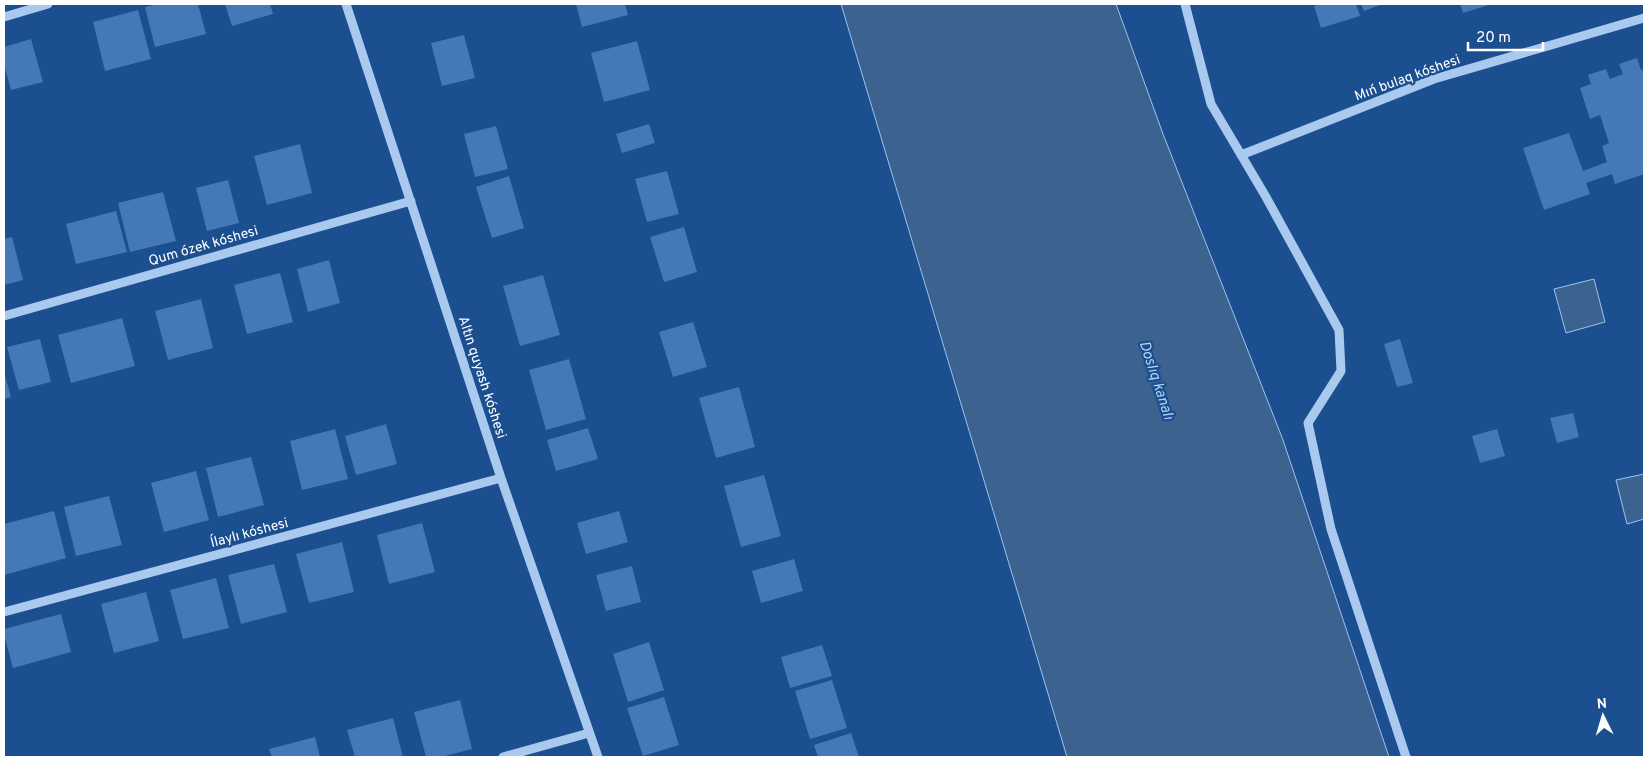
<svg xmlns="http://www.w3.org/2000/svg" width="1648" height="761" font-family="Overpass,sans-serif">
  <rect width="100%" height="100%" fill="#1b4f8f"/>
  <!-- water -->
  <path fill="#3c6290" stroke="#9cc4f0" d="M 841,4 L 1116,4 L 1163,134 L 1283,440 L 1389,757 L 1067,757 Z
    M 1594,279 L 1605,322 L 1566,333 L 1554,289 Z
    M 1644,474 L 1644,519 L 1627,524 L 1616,480 Z"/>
  <!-- building -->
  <path fill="#4478b7" d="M 158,4 L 198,4 L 206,34 L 155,47 L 145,7 Z
    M 225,4 L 270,4 L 273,14 L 232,26 Z
    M 576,4 L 625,4 L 628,15 L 582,27 Z
    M 1321,4 L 1356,4 L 1360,16 L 1321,28 L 1314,6 Z
    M 1361,4 L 1383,4 L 1364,11 Z
    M 1460,4 L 1492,4 L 1463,13 Z
    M 138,10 L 151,59 L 105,71 L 93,22 Z
    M 464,35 L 475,78 L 442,86 L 431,43 Z
    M 31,39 L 43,82 L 11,90 L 4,65 L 4,47 Z
    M 637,41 L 650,90 L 604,102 L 591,53 Z
    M 1637,58 L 1641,70 L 1644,69 L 1644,174 L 1615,184 L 1612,174 L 1586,183 L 1590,194 L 1544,210 L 1523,148 L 1569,133 L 1583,171 L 1607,162 L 1602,146 L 1609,143 L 1600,115 L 1590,119 L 1580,88 L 1591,84 L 1588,75 L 1606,69 L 1610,79 L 1623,74 L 1619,64 Z
    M 649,124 L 655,143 L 622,153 L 616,134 Z
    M 496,126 L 508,169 L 475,177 L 464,134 Z
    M 300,144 L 312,193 L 267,205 L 254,156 Z
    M 667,171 L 679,214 L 647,222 L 635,179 Z
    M 509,176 L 524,228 L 492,238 L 476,187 Z
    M 228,180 L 239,223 L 207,231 L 196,188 Z
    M 163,192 L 176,241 L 130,252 L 118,203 Z
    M 116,211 L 127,252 L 76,264 L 66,224 Z
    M 684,227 L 697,272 L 664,282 L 650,237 Z
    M 12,237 L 23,280 L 4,285 L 4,239 Z
    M 329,260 L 340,303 L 308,312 L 297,269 Z
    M 280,273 L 293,322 L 247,334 L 234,285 Z
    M 543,275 L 560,335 L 520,346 L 503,286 Z
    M 201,299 L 213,348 L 168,360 L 155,311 Z
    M 122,318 L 135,366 L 71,383 L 58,335 Z
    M 693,322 L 707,367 L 673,377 L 659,332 Z
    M 40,339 L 51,382 L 19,390 L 7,347 Z
    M 1400,339 L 1413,383 L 1397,387 L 1384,344 Z
    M 569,359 L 586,419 L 546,430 L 529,370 Z
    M 4,372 L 11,397 L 4,399 Z
    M 739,387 L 755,447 L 716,458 L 699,398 Z
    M 1573,413 L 1579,437 L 1557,443 L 1550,418 Z
    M 386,424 L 397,464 L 356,475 L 345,436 Z
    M 588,428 L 598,459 L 556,471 L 547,440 Z
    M 335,429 L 348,479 L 302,490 L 290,441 Z
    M 1497,429 L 1505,456 L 1480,463 L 1472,436 Z
    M 251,457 L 264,505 L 218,517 L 206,468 Z
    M 196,471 L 209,520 L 164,532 L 151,483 Z
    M 764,475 L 781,536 L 741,547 L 724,486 Z
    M 109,496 L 122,545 L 76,556 L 64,507 Z
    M 54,511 L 66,558 L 4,575 L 4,524 Z
    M 619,511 L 628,542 L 586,554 L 577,523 Z
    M 422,523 L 435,572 L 389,584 L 377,535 Z
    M 342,542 L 354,592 L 309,603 L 296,554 Z
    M 794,559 L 803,591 L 761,603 L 752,571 Z
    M 274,564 L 287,612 L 241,624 L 228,575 Z
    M 632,566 L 641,602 L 606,611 L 596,575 Z
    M 216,578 L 229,628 L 183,639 L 170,590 Z
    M 146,592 L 159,641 L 114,653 L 101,604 Z
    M 61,614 L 71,652 L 13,668 L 4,635 L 4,629 Z
    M 649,642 L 664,690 L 628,702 L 613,654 Z
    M 822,645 L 832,676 L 790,688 L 781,657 Z
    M 832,680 L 847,728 L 810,739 L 795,691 Z
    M 664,697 L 679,745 L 643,756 L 627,708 Z
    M 460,700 L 472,749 L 441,757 L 426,757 L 414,712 Z
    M 393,718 L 403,757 L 355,757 L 347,730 Z
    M 851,733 L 859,757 L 818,757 L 814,745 Z
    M 315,737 L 320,757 L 272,757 L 269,749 Z"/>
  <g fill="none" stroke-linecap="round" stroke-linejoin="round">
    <!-- minor -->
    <path stroke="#a9c9ee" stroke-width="9" d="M 346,4 L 501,478 L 598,757
      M 1185,4 L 1211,104 L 1266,197 L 1339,330 L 1341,371 L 1308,423 L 1331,529 L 1406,757
      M 4,17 L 48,4
      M 1241,155 L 1434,79 L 1644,18
      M 4,316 L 411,201
      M 4,612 L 501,478
      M 503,757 L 589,733"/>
  </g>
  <g text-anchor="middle" stroke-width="4.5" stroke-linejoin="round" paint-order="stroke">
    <!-- street labels -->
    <g font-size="14" fill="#fff" stroke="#1b4f8f">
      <text transform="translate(1407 77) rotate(-20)" y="5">Mıń bulaq kóshesi</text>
      <text transform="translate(203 245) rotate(-16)" y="5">Qum ózek kóshesi</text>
      <text transform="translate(483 377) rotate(72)" y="5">Altın quyash kóshesi</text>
      <text transform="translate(249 532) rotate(-15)" y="5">Ílaylı kóshesi</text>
    </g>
    <!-- water labels -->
    <g font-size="15" font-style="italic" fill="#b5d3f5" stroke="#1b4f8f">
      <text transform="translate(1157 380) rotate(72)" y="5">Doslıq kanalı</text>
    </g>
  </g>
  <!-- border -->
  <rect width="1648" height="761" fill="none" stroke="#ffffff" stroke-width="10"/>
  <!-- north arrow -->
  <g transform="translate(1603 716) rotate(355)" stroke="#1b4f8f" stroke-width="4" paint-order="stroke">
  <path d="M0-4L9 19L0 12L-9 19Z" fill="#ffffff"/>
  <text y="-8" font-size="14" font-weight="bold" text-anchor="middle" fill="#ffffff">N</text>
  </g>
  <!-- scale -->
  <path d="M1468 42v8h75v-8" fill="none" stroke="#ffffff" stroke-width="2.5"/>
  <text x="1476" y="42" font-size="15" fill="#ffffff" stroke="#1b4f8f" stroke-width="4" paint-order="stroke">20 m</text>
</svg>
